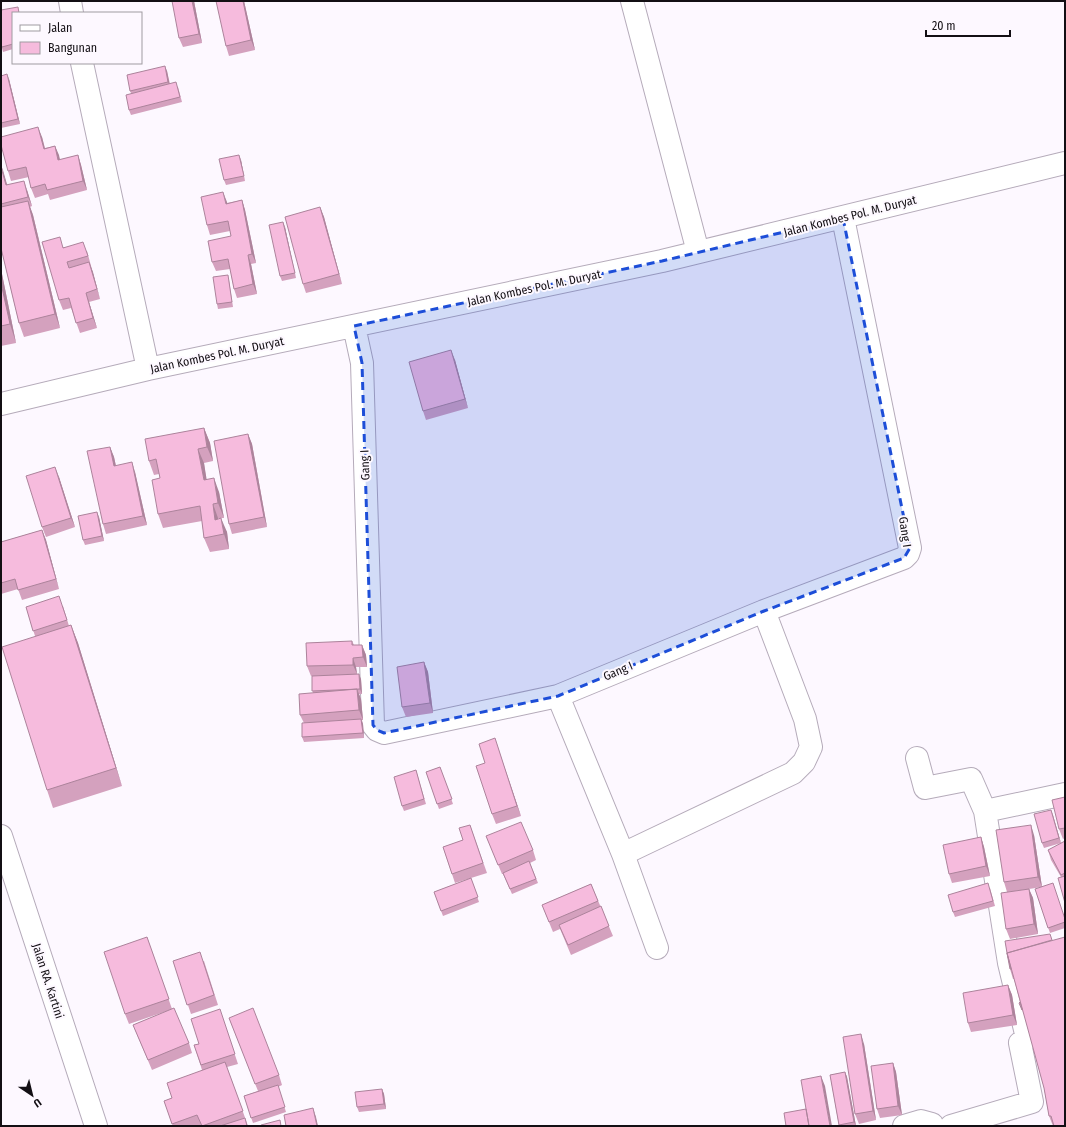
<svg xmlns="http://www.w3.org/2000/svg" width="1066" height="1127" font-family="'Fira Sans Condensed',sans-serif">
  <rect width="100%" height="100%" fill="#fdf8ff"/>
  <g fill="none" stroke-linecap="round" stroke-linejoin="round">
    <defs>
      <path id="minor" d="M 70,1 L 72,13
        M 632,1 L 698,252
        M 82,63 L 148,369
        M 354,326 L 362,363 L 373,725 L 377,730 L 384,733 L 558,696 L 764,611 L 904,558 L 908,554 L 910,548 L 843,218
        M 1,404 L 148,369 L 662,261 L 1065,163
        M 558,696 L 623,854 L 793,773 L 804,762 L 811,747 L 805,719 L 764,611
        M 917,758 L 925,788 L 971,779 L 985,811 L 1009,963 L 1027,1038 L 1020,1043 L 1032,1102 L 951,1126
        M 985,811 L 1065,794
        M 1,836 L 96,1126
        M 623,854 L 657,948
        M 904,1126 L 921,1121 L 932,1124 L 932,1126"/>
    </defs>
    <!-- minor casing -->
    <use href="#minor" stroke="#b5abba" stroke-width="24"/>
    <!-- minor -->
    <use href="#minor" stroke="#fff" stroke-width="22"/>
  </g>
  <!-- wall -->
  <path fill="#d4a1be" d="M 194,1 L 202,43 L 183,47 L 179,38 Z
    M 244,1 L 255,50 L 229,56 L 226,46 Z
    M 13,13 L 13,49 L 3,52 L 1,44 Z
    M 167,71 L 170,84 L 178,87 L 182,102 L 131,115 L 129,110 L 131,93 L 130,91 Z
    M 1,76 L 9,79 L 20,124 L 1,128 Z
    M 42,137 L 45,148 L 55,146 L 60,160 L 78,155 L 81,165 L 87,190 L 50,200 L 48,194 L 35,198 L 31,188 L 29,177 L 11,181 L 8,171 Z
    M 241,160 L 245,181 L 226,185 L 224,180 Z
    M 1,165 L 7,185 L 27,190 L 32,206 L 30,207 L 33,215 L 60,328 L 24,337 L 19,323 L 1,248 Z
    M 242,200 L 245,210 L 256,263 L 251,264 L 257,294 L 237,298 L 234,289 L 230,269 L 216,271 L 212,262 L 231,236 L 230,231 L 210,235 L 207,225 L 227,203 Z
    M 320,207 L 324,217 L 342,284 L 306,293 L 303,284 Z
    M 285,227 L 296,278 L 282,281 L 280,276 Z
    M 63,247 L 87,251 L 100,299 L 89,302 L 97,328 L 80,333 L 71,308 L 63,310 L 59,300 Z
    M 1,269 L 16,343 L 1,346 Z
    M 229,280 L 233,307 L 218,309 L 217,304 Z
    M 455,360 L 468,408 L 426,420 L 423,411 Z
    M 204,428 L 210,443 L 213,461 L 204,463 L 206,479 L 219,492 L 224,518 L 218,518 L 218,519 L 227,532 L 229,549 L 210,552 L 204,538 L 202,521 L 163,528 L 158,514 L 160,478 L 159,474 L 154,475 L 149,461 Z
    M 248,434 L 252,444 L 267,527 L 232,534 L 229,524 Z
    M 110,447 L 114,457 L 116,466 L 135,472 L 147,525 L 106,534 L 103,524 Z
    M 59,477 L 75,527 L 46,537 L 42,527 Z
    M 99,517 L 104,541 L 85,545 L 83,540 Z
    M 42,530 L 46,540 L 59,589 L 22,600 L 18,589 L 1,594 L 1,542 Z
    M 63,606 L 69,626 L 71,625 L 78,643 L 122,786 L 53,808 L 47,790 L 35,636 L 26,607 Z
    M 352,641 L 354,645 L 362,645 L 366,655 L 367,667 L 356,667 L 357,674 L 361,679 L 362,694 L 359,694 L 361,699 L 363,720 L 362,720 L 363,724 L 364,738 L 304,742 L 302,737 L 304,723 L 300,715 L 313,693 L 312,676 L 311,676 L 307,666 Z
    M 424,662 L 428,672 L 433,713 L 406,717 L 402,707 Z
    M 498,748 L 521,816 L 496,824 L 492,814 L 485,763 Z
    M 440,767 L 453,804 L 439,809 L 426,772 Z
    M 416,770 L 426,804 L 404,811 L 402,806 Z
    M 1065,797 L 1065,838 L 1063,839 L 1059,829 Z
    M 1051,810 L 1061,843 L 1044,848 L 1042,843 Z
    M 470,825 L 487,873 L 455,883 L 443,847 L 463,840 Z
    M 1034,835 L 1042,887 L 1029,889 L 1033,898 L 1038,934 L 1010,939 L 1006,929 L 1007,892 L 1004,882 Z
    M 486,836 L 533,850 L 536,860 L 530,863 L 538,883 L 512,894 L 503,874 L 502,874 Z
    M 981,837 L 984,847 L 990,876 L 952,883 L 949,874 Z
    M 1065,841 L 1065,903 L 1061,877 L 1051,860 L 1048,850 Z
    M 471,878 L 479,902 L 443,916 L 434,892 Z
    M 591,884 L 613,936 L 571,955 L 560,929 L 553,932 L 542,905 Z
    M 990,888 L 995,906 L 955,917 L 953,912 Z
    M 1035,889 L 1065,918 L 1065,928 L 1050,933 Z
    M 147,937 L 172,1009 L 189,1043 L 192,1053 L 152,1070 L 133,1025 L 170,1010 L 129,1024 L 125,1014 Z
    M 1005,941 L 1065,1126 L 1053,1126 L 1049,1116 L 1044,1088 L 1024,1014 L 1019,1003 L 1020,1002 L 1014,979 L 1013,979 L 1010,969 Z
    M 173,961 L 204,961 L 218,1005 L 191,1014 Z
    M 1008,985 L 1012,995 L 1017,1025 L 971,1032 L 968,1023 Z
    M 229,1018 L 279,1075 L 282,1085 L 278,1087 L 286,1112 L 253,1123 L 244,1096 L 258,1091 Z
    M 223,1019 L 238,1064 L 227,1067 L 248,1126 L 201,1126 L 201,1125 L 197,1126 L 173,1126 L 164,1101 L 172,1098 L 202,1070 L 194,1045 L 199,1044 Z
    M 864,1044 L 876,1120 L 859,1124 L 855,1114 Z
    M 893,1063 L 896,1072 L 902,1115 L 880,1118 L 877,1109 Z
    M 845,1072 L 847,1077 L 856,1126 L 839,1126 L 830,1075 Z
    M 382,1089 L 384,1094 L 386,1109 L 359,1112 L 357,1107 Z"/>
  <!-- shaded-wall -->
  <path fill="#ac839b" d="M 192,1 L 194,1 L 202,43 L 199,34 Z
    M 243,1 L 244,1 L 255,50 L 251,40 Z
    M 165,66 L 167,71 L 170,87 L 168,82 Z
    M 7,74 L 9,79 L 20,124 L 18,119 Z
    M 38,127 L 42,137 L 47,158 L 44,149 Z
    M 55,146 L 59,155 L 62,170 L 58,160 Z
    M 78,155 L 81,165 L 87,190 L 83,181 Z
    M 239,155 L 241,160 L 245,181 L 244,176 Z
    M 1,165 L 3,170 L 10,195 L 6,185 Z
    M 24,181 L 27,190 L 32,206 L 28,197 Z
    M 223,192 L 227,202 L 229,214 L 226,204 Z
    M 242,200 L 245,210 L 256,263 L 252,254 Z
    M 28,201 L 33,215 L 60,328 L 55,314 Z
    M 320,207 L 324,217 L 342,284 L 339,274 Z
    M 283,222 L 285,227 L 296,278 L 295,273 Z
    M 248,255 L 251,264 L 257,294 L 253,284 Z
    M 89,262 L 93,272 L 100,299 L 97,289 Z
    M 1,269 L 16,343 L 10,324 L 1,283 Z
    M 86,293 L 89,302 L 97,328 L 93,318 Z
    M 451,350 L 455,360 L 468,408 L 465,399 Z
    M 204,428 L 210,443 L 213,461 L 207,447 Z
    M 248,434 L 252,444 L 267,527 L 264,517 Z
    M 110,447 L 114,457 L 118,476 L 114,466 Z
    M 198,449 L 204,463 L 209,494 L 204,480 Z
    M 132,462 L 135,472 L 147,525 L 143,516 Z
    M 55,467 L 59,477 L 75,527 L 71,518 Z
    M 214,478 L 219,492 L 224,518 L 218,503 Z
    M 213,504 L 218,518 L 220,534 L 215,520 Z
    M 97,512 L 99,517 L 104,541 L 102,536 Z
    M 221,518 L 227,532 L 229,549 L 224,534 Z
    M 42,530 L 46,540 L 59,589 L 56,579 Z
    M 71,625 L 78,643 L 122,786 L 116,768 Z
    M 362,645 L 366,655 L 367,667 L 363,657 Z
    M 353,658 L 356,667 L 357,674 L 353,665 Z
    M 424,662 L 428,672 L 433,713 L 430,703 Z
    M 359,674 L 361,679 L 362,694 L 360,689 Z
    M 357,689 L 361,699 L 363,720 L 359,710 Z
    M 361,719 L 363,724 L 364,738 L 363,733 Z
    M 495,738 L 498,748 L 521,816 L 517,806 Z
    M 1051,810 L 1053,815 L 1061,843 L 1059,838 Z
    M 1031,825 L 1034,835 L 1042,887 L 1038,877 Z
    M 981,837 L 984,847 L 990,876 L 986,866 Z
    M 1029,889 L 1033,898 L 1038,934 L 1034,924 Z
    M 1008,985 L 1012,995 L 1017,1025 L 1013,1015 Z
    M 861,1034 L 864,1044 L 876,1120 L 873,1111 Z
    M 893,1063 L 896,1072 L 902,1115 L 898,1106 Z
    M 845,1072 L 847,1077 L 856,1126 L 854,1122 Z
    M 821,1076 L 825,1086 L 832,1126 L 830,1126 Z
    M 382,1089 L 384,1094 L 386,1109 L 384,1104 Z
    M 313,1108 L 316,1117 L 318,1126 L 317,1126 Z"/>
  <!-- building -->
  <path fill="#f6bbdd" stroke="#ac839b" d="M 172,1 L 192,1 L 199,34 L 179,38 Z
    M 216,1 L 243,1 L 251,40 L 226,46 Z
    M 18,7 L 19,13 L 13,13 L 13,44 L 2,47 L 1,44 L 1,10 Z
    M 165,66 L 168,82 L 130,91 L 127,75 Z
    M 7,74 L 18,119 L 1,123 L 1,76 Z
    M 176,82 L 180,97 L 129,110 L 126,95 Z
    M 38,127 L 44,149 L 55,146 L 58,160 L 78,155 L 83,181 L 47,190 L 45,184 L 31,188 L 26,167 L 8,171 L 1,145 L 1,137 Z
    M 239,155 L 244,176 L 224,180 L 219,159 Z
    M 1,167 L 6,185 L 24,181 L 28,197 L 1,204 Z
    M 223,192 L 226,204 L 242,200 L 252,254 L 248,255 L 253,284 L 234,289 L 228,259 L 212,262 L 208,241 L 231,236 L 228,221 L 207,225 L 201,197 Z
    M 28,201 L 55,314 L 19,323 L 1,248 L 1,207 Z
    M 320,207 L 339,274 L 303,284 L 285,217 Z
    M 283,222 L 295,273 L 280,276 L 269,225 Z
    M 60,237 L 63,248 L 83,242 L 88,256 L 67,262 L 69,268 L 89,262 L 97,289 L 86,293 L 93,318 L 76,323 L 69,298 L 59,300 L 42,242 Z
    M 228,275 L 232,302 L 217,304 L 213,277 Z
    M 1,283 L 10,324 L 1,326 Z
    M 451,350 L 465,399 L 423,411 L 409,362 Z
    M 204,428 L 207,447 L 198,449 L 204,480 L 214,478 L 218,503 L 213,504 L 215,520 L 221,518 L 224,534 L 204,538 L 200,506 L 158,514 L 152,480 L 160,478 L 156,459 L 149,461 L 145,439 Z
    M 248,434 L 264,517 L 229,524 L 214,441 Z
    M 110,447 L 114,466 L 132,462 L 143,516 L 103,524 L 87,451 Z
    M 55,467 L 71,518 L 42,527 L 26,476 Z
    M 97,512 L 102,536 L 83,540 L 78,516 Z
    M 42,530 L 56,579 L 18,590 L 15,579 L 1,583 L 1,542 Z
    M 59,596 L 67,620 L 33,631 L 26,607 Z
    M 71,625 L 116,768 L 47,790 L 2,647 Z
    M 352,641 L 352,645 L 362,645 L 363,657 L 353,658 L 353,665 L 307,666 L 306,643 Z
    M 424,662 L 430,703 L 402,707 L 397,667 Z
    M 359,674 L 360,689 L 312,691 L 312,676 Z
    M 357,689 L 359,710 L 300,715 L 299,694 Z
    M 361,719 L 363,733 L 302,737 L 302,723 Z
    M 495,738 L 517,806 L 492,814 L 476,766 L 485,763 L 479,744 Z
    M 440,767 L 452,799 L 437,804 L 426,772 Z
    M 416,770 L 424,799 L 402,806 L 394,777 Z
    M 1065,797 L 1065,828 L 1059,829 L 1052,800 Z
    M 1051,810 L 1059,838 L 1042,843 L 1034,814 Z
    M 521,822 L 533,850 L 498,865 L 486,836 Z
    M 470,825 L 483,863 L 452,874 L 443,847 L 463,840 L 459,828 Z
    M 1031,825 L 1038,877 L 1004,882 L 996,830 Z
    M 981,837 L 986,866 L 949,874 L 943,845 Z
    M 1065,841 L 1065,873 L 1061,875 L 1048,850 Z
    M 529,861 L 536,879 L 510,889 L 503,873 Z
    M 1065,876 L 1065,903 L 1058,878 Z
    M 471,878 L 478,897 L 441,911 L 434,892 Z
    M 988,883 L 993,901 L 953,912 L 948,895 Z
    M 1053,883 L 1065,919 L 1065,922 L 1048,928 L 1035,889 Z
    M 591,884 L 598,901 L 549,922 L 542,905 Z
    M 1029,889 L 1034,924 L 1006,929 L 1001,893 Z
    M 601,906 L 609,926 L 568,945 L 559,925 Z
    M 1050,934 L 1052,940 L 1007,953 L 1005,941 Z
    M 147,937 L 169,999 L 125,1014 L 104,952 Z
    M 1065,937 L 1065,1126 L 1054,1126 L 1051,1116 L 1049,1116 L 1044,1088 L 1007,953 Z
    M 200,952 L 214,995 L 187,1005 L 173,961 Z
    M 1007,953 L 1011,969 L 1010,969 Z
    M 1008,985 L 1013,1015 L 968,1023 L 963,993 Z
    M 1020,1002 L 1022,1009 L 1022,1010 L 1019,1003 Z
    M 174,1008 L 189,1043 L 148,1060 L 133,1025 Z
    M 253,1008 L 279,1075 L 255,1084 L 229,1018 Z
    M 220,1009 L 235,1054 L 201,1065 L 194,1045 L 199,1044 L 191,1019 Z
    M 861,1034 L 873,1111 L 855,1114 L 843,1037 Z
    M 225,1062 L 243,1111 L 202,1126 L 197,1115 L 172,1124 L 164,1101 L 172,1098 L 167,1083 Z
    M 893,1063 L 898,1106 L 877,1109 L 871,1066 Z
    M 845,1072 L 854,1122 L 839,1125 L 830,1075 Z
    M 821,1076 L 830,1126 L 809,1126 L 801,1080 Z
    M 278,1085 L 285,1107 L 251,1118 L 244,1096 Z
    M 382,1089 L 384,1104 L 357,1107 L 355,1092 Z
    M 313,1108 L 317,1126 L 286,1126 L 284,1115 Z
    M 806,1109 L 809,1126 L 786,1126 L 784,1113 Z
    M 245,1118 L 247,1126 L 220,1126 Z
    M 280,1120 L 281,1126 L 262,1126 L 261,1125 Z"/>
  <!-- marked area -->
  <path fill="#1d4ed8" fill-opacity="0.2" stroke="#1d4ed8" stroke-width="3" stroke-dasharray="8 5" stroke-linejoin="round" d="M 843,218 L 910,548 L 904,558 L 764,611 L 558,696 L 384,733 L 377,730 L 373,725 L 362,363 L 354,326 L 662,261 Z"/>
  <g text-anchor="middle" stroke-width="4" stroke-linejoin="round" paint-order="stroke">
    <!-- street labels -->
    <g font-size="12" fill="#130f14" stroke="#fdf8ff">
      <text transform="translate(850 216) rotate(-14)" y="4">Jalan Kombes Pol. M. Duryat</text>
      <text transform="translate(534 288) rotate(-12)" y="4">Jalan Kombes Pol. M. Duryat</text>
      <text transform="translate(217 355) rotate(-12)" y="4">Jalan Kombes Pol. M. Duryat</text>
      <text transform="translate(365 465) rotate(-92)" y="4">Gang I</text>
      <text transform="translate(905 532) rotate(82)" y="4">Gang I</text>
      <text transform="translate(618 671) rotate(-23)" y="4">Gang I</text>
      <text transform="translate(48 981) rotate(72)" y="4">Jalan RA. Kartini</text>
    </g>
  </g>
  <!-- border -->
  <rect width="1066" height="1127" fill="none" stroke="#130f14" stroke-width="4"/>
  <!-- legend -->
  <rect x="12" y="12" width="130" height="52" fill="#fdf8ff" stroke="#9f9ba1"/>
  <rect x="20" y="25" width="20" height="6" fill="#ffffff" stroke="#9f9ba1"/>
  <text x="48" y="32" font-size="12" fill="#130f14">Jalan</text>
  <rect x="20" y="42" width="20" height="12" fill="#f6bbdd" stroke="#9f9ba1"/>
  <text x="48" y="52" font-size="12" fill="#130f14">Bangunan</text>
  <!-- north arrow -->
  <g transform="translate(32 1095) rotate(145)" stroke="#fdf8ff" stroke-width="3" paint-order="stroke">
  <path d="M0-3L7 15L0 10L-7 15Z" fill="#130f14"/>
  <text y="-6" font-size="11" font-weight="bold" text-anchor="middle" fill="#130f14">U</text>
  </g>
  <!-- scale -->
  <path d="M926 30v6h84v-6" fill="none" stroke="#130f14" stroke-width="2"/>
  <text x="932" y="30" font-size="12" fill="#130f14" stroke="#fdf8ff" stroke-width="3" paint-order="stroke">20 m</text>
</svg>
